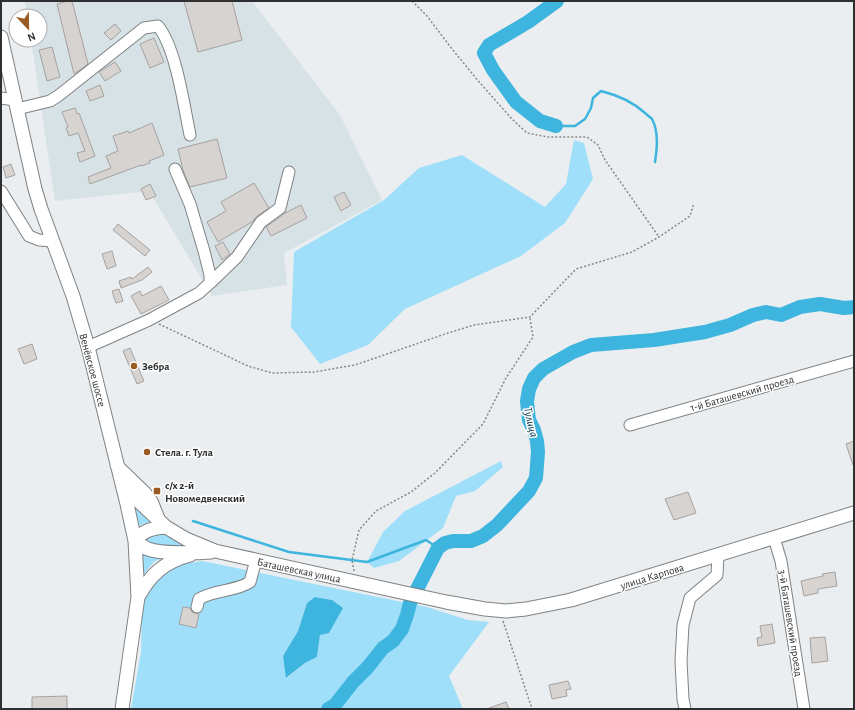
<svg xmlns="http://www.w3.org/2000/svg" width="855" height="710" font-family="'Alegreya Sans',sans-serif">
  <rect width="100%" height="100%" fill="#ebeef0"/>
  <!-- built -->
  <path fill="#d6e2e6" d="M 25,1 L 252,1 L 340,115 L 382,200 L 284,253 L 287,285 L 212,296 L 149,191 L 55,201 L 31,40 L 40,40 L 40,16 L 27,16 Z"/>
  <!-- green -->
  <path fill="#9fdff9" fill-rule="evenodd" d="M 574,140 L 584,143 L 593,179 L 565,223 L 521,256 L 405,309 L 368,345 L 320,364 L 291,327 L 294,252 L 384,200 L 419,168 L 462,155 L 545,207 L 566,184 Z
    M 501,461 L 503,467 L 475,491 L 456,496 L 443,528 L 399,561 L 374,568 L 367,562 L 383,532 L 405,511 Z
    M 133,505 L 148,519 L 150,522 L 137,526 Z
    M 160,533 L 176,539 L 189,548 C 174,547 155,547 141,539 Z
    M 142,553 L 164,557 L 154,562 L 144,574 L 141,559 Z
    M 202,561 L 427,607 L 468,620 L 489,622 L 449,676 L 463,709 L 131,709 L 141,652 L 142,604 L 149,591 L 165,572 L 181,564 ZM 316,597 L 332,600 L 320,635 L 317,657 L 305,663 L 287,678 L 283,656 L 298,631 L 307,603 Z"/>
  <!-- water -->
  <path fill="#3db5de" d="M 315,597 L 332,600 L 343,608 L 329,633 L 320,635 L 317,657 L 305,663 L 286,678 L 283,656 L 298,631 L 307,603 Z"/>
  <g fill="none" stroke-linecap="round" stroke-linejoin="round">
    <!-- stream -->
    <path stroke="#3db5de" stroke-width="2.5" d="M 556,126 L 575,126 L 585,119 L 591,108 L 593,98 L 601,91 C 617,95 632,101 645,113 C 647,115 650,117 652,119 C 659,132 657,149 655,162
      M 193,521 L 289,552 L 367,562 L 426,540 L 438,548"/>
    <!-- river -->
    <path stroke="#3db5de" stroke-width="14" d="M 556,126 L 540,121 L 516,102 L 493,70 L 484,53 L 489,45 L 528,22 L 557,1
      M 328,709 L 335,705 L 353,682 L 368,667 L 383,648 L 393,641 L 402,629 L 407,615 L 410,603 L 438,548 L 445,543 L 453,541 L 471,541 L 483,536 L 497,525 L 529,491 L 536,478 L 538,452 L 537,441 L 534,430 L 529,420 L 528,411 L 527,401 L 529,389 L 534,378 L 543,369 L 573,352 L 591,345 L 654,340 L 705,332 L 730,325 L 753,315 L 766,312 L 781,315 L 800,307 L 820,304 L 844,308 L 854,307"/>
  </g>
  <!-- building -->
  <path fill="#d6d3d0" stroke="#a5a2a0" d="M 68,1 L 72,1 L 88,64 L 74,74 L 57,4 Z
    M 184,1 L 232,1 L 242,40 L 198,52 Z
    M 115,24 L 121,31 L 111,40 L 104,33 Z
    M 154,38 L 164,62 L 150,68 L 140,44 Z
    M 52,47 L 60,77 L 47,81 L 39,50 Z
    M 115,62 L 121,71 L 105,81 L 99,72 Z
    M 100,85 L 104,96 L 90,101 L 86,91 Z
    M 75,108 L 77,114 L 79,113 L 95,156 L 80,162 L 77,153 L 85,151 L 78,133 L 69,136 L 66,128 L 68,127 L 62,112 Z
    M 152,123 L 164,155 L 149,161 L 150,163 L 141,166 L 141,165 L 90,184 L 88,177 L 111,168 L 106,156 L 118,151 L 113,136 L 128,131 L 129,133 Z
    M 217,139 L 227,178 L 190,187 L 183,170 L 178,149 Z
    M 11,164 L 15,175 L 6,178 L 3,167 Z
    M 254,183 L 269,208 L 257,216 L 252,222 L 218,242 L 207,222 L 226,211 L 221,202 Z
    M 150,184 L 156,196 L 146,200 L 141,189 Z
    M 344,192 L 351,205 L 341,211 L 334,197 Z
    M 301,205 L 307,218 L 271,236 L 266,227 L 285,213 Z
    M 118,224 L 150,250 L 145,256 L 113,230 Z
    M 223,242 L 230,254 L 222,260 L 215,246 Z
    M 112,251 L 116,266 L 107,269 L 102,254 Z
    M 148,267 L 152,272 L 142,280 L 121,288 L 119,281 L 131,277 L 132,279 Z
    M 161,286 L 169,300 L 141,314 L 131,296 L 140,291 L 142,296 Z
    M 119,289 L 123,301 L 116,303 L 112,291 Z
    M 32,344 L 37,359 L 24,364 L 18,349 Z
    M 130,348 L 144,381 L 137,384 L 123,351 Z
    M 854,441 L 854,465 L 853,465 L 846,444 Z
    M 688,492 L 696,513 L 674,520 L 665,499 Z
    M 835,572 L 837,586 L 818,589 L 818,593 L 804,596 L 801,581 L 823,576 L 822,574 Z
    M 183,607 L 190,608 L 192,612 L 199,614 L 196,628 L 179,624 Z
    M 772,624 L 775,643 L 758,646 L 757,638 L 762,637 L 760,626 Z
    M 825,637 L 828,661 L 812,663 L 810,638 Z
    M 568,681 L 571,689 L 566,690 L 567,696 L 552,699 L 549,685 Z
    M 67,696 L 67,709 L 32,709 L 32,697 Z
    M 506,702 L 509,709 L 489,709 L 489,708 Z"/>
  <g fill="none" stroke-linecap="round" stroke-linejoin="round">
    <defs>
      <path id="minor" d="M 1,98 L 15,100
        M 17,109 L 50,101 L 58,96 L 144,28 L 158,26 C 176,48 184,106 190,135
        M 1,191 L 29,236 L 39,240 L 52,241
        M 210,283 L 237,257 L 261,222 L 280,208 L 289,172
        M 88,347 L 149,320 L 199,293 L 210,283 L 210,275 L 204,251 L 190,204 L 175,169
        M 630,425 L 854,361
        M 119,467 L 145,492 L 152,501 L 160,521
        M 774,538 L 781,561 L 804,709
        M 197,607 L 199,599 C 215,589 235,592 250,582 L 256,560
        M 685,709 L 683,699 L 681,661 L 683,625 L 690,598 L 717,575 L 718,555"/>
      <path id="major" d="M 1,37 L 35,189 L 41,209 L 73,296 L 88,347 L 127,504 L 135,541 L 138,597 L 122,709
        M 117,465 L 127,487 L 134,497 L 166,527 L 186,539 L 215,551 L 446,602 L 485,609 L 506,611 L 526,609 L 571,600 L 854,513
        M 135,541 C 139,544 143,547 148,549 C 161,554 196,553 211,552
        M 135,541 C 143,530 153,528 166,527
        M 138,597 C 151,574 164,562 190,555"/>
    </defs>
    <!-- minor casing -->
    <use href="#minor" stroke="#7f8284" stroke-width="13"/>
    <!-- major casing -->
    <use href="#major" stroke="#7f8284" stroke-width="15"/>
    <!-- path -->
    <path stroke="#858788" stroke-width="1.5" stroke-dasharray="2 2" stroke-linecap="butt" d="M 412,1 L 427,16 L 452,49 L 480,83 L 512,119 L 527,133 L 548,137 L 587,137 L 598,145 L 605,160 L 659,237
      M 159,324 L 248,366 L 272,373 L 314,372 L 355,365 L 448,333 L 474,325 L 530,317 L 576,269 L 632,252 L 659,237 L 690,216 L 694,203
      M 354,571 L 352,560 L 359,530 L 376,511 L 411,492 L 435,473 L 483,424 L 506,378 L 533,337 L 530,318
      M 503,621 L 532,709"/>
    <!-- minor -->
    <use href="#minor" stroke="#fff" stroke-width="11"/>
    <!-- major -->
    <use href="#major" stroke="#fff" stroke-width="13"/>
  </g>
  <!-- markers -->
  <g fill="#9a5b23" stroke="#fff" stroke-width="1.5">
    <circle cx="134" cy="366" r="4"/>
    <circle cx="147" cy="452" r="4"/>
    <rect x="153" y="487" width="8" height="8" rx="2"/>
  </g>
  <g text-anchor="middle" stroke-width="3" stroke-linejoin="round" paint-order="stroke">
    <!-- poi labels -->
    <g font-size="11" font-weight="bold" fill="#2e2f30" stroke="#fff" text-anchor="start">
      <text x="142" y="370">Зебра</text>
      <text x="155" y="456">Стела. г. Тула</text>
      <text x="165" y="489">с/х 2-й<tspan x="165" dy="13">Новомедвенский</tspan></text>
    </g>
    <!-- street labels -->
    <g font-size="11" fill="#2e2f30" stroke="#fff">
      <text transform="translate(93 370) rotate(75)" y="4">Венёвское шоссе</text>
      <text transform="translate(742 393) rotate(-16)" y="4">1-й Баташевский проезд</text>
      <text transform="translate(299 570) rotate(12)" y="4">Баташевская улица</text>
      <text transform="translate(652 576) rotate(-17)" y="4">улица Карпова</text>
      <text transform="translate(791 623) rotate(81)" y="4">3-й Баташевский проезд</text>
    </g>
    <!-- water labels -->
    <g font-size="12" font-style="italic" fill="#0c4051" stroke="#fff">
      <text transform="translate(531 422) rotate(77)" y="4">Тулица</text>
    </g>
  </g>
  <!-- border -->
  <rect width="855" height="710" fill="none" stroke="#2e2f30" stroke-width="4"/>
  <!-- north arrow -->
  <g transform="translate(28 28) rotate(158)"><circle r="19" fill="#ffffff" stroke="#abacac"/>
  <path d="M0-3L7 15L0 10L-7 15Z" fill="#9a5b23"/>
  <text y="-6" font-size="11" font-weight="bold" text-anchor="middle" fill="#2e2f30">N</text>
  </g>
</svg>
